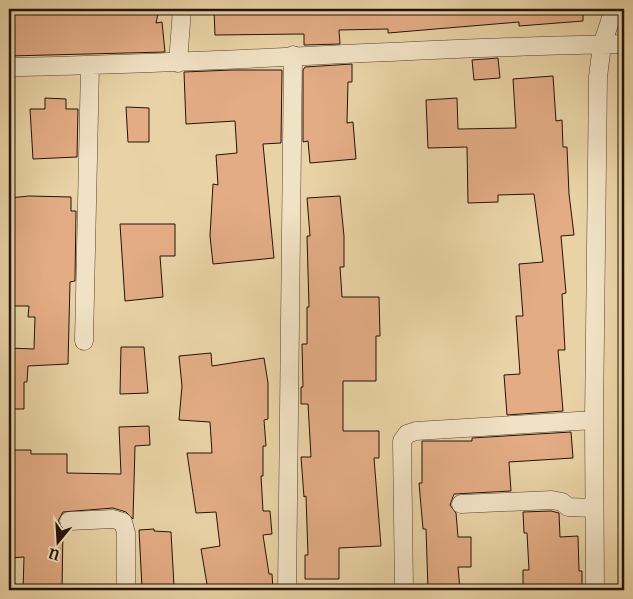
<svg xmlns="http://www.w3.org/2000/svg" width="633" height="599" font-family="'IM FELL French Canon',serif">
  <rect width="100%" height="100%" fill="#e9d3a6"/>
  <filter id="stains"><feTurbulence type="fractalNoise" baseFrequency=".004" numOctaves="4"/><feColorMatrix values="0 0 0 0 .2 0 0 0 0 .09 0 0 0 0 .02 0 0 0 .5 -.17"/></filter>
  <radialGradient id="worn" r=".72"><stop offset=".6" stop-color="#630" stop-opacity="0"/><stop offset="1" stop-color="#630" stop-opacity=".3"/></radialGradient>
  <!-- building -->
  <path fill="#e3ac85" stroke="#241208" d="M 9,9 L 159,9 L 156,23 L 162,22 L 165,52 L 9,56 Z
    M 214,9 L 583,9 L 583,21 L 519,26 L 519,22 L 388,33 L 388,29 L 339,30 L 340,44 L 304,45 L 304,34 L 215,35 Z
    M 498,58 L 500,78 L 474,80 L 472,60 Z
    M 352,64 L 352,82 L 348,82 L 347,123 L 353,122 L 356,159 L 310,163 L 308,141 L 303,142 L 303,70 L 305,67 Z
    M 232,70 L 282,70 L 281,143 L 263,144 L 274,258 L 213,264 L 210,236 L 213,184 L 218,185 L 216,155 L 237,153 L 235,121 L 186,124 L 184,72 Z
    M 553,76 L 556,121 L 562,120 L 563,147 L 567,147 L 569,194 L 574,235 L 561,236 L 566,293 L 562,294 L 565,350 L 558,350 L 563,411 L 507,415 L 504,375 L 520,374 L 516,316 L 523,316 L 519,264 L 543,262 L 534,194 L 498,195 L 498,202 L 468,203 L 467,147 L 428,148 L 426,100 L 457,98 L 458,129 L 516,128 L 513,79 Z
    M 45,98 L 66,99 L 66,109 L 78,109 L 77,157 L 33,159 L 30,109 L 45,109 Z
    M 126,107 L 149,108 L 149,142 L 128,142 Z
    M 29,196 L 71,197 L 71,211 L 76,211 L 75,281 L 70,282 L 68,364 L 28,366 L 27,382 L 24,382 L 24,409 L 9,409 L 9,348 L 34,349 L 35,317 L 28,317 L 29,306 L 11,306 L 11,279 L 9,279 L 9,198 Z
    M 340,196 L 344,236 L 344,267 L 340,267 L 342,297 L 379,297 L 380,336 L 376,336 L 376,381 L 343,381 L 343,431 L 379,431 L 379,458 L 374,458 L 381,546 L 339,548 L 339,579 L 305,579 L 305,555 L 308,555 L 306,496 L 304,497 L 301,457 L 311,457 L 308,404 L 301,404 L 301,387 L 303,387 L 302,344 L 307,344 L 307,307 L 309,307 L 307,236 L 310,236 L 307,198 Z
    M 120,224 L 175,224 L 175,256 L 160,256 L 163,297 L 125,301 Z
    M 121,347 L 144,347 L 148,393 L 120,394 Z
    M 211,353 L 212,366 L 264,358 L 268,383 L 268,419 L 264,420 L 266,446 L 263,446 L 263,476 L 261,476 L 263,511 L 270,511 L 272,534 L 263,535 L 269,574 L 272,574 L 273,590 L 208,590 L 201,549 L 220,546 L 216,512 L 196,513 L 187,453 L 212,453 L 210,422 L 179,420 L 182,386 L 179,356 Z
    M 149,426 L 150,445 L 135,446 L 133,519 L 126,512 L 113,508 L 63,512 L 58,521 L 63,529 L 62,590 L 23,590 L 24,557 L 9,558 L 9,450 L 31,450 L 31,454 L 67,454 L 67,473 L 121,474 L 119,427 Z
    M 571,432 L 573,458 L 509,462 L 511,491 L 454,494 L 450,505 L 456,513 L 458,537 L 471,537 L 471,567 L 458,567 L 460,590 L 428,590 L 426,529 L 423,529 L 419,483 L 422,483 L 422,441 L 472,441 L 472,438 Z
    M 551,511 L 559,513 L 560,537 L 578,536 L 579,571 L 582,571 L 582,590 L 523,590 L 523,570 L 529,570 L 527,533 L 524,533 L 523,512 Z
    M 154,529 L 154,531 L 171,532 L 174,586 L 142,588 L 139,530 Z"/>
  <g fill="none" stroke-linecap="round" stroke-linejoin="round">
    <defs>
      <path id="street" d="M 178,63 L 182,9
        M 9,67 C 214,64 419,47 624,44
        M 84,341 L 90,66
        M 461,504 L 552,500 L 562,502 L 568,507 L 594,508
        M 69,521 L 113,519 L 123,522 L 126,533 L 126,590
        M 287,590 L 293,55
        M 404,590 L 402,441 L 407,434 L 416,431 L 594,420
        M 595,590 L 594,420 L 598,77 L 602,45 L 614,9"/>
    </defs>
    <!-- street casing -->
    <use href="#street" stroke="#554230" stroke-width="19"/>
    <!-- street -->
    <use href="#street" stroke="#f1e2c5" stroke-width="18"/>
  </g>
  <!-- margin -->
  <rect width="633" height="599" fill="none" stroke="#e9d3a6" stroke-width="30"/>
  <rect x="10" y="10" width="613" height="579" fill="none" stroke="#241208" stroke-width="2.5"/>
  <rect x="15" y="15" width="603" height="569" fill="none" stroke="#241208"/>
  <!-- north arrow -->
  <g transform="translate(58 542) rotate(198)" stroke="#f1e2c5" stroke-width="4" paint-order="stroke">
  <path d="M0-4L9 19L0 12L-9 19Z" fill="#241208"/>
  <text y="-8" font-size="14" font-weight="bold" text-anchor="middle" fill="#241208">U</text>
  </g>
  <rect width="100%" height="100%" filter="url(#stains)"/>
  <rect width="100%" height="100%" fill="url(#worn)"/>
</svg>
